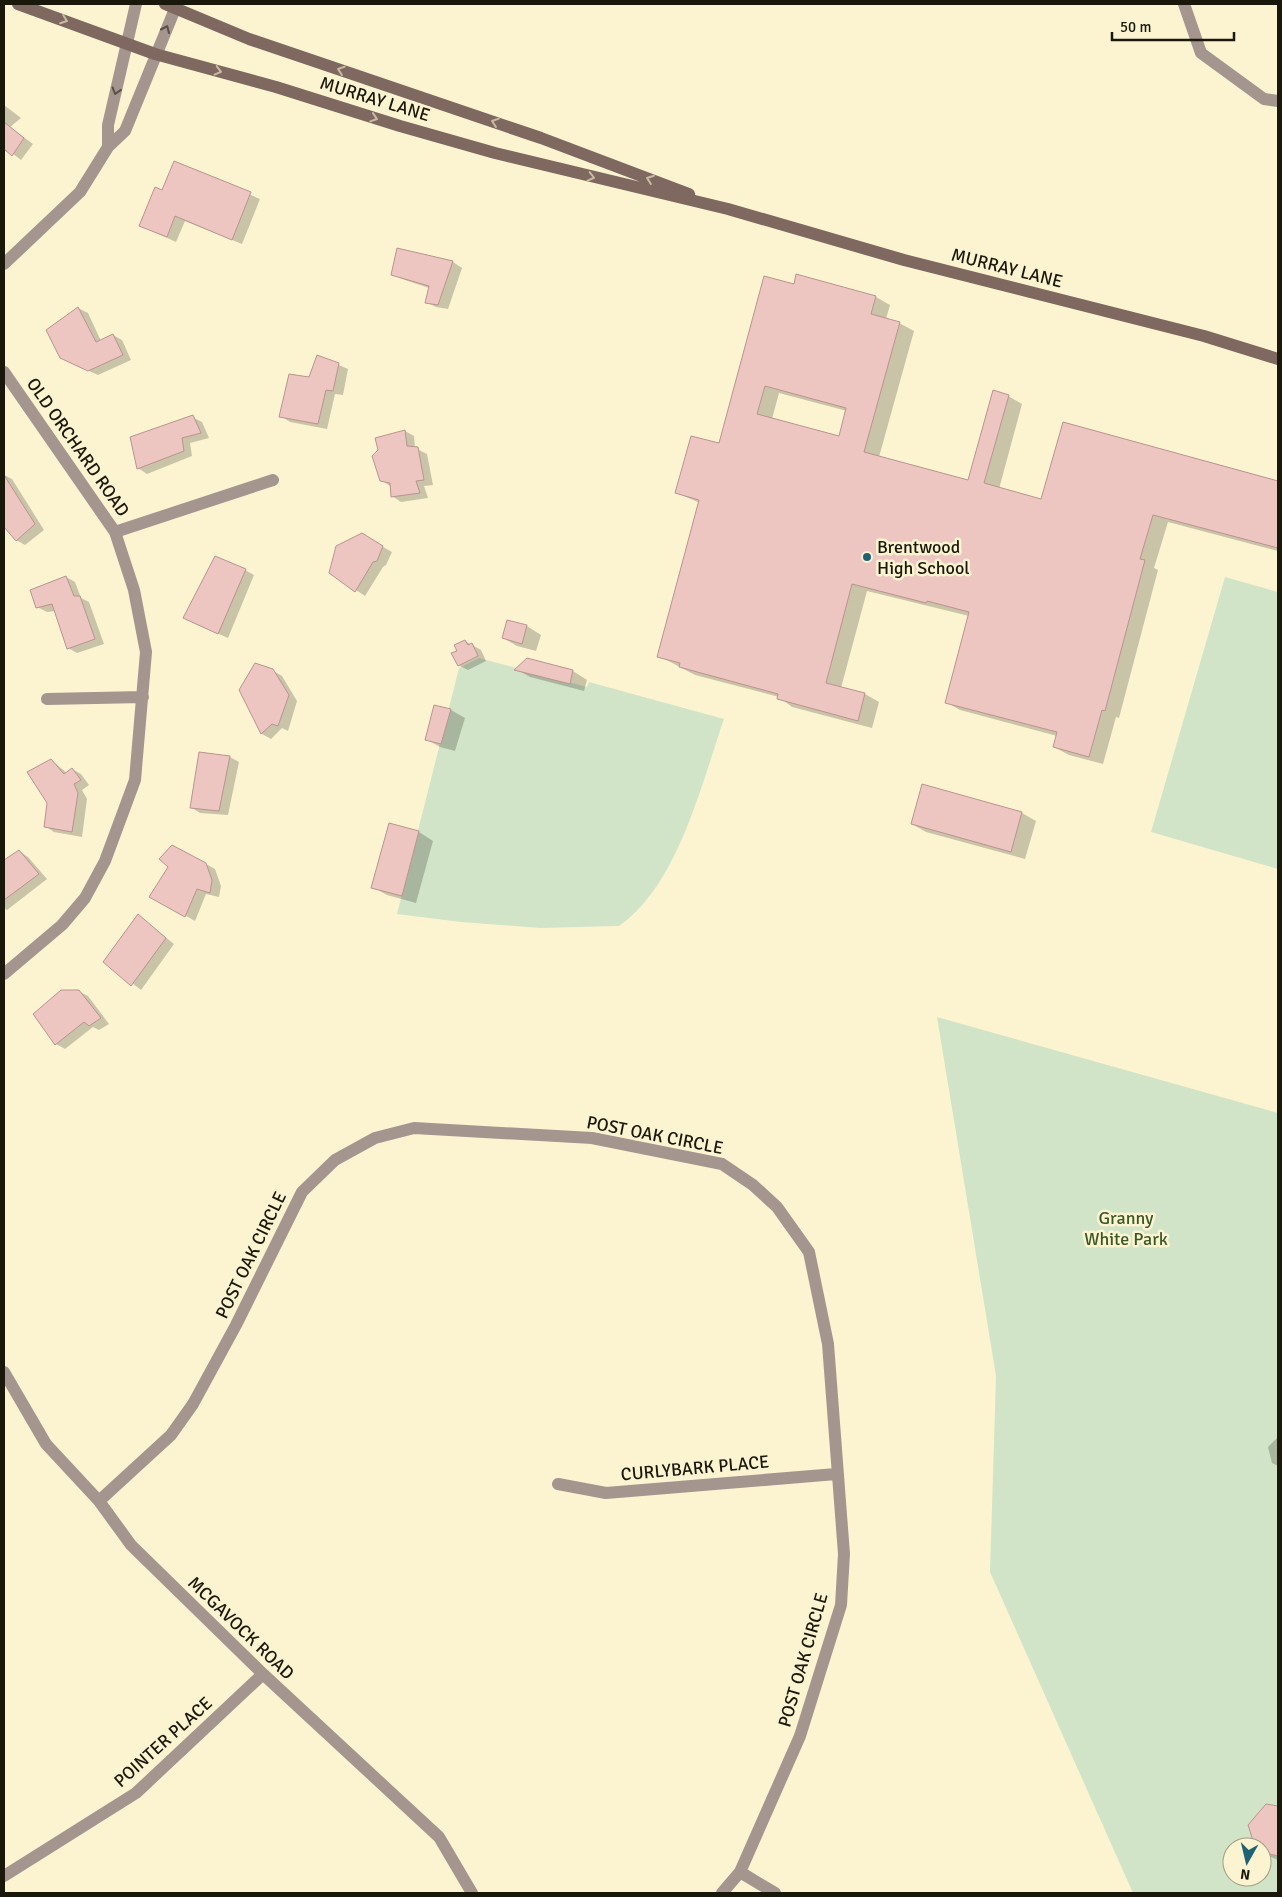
<svg xmlns="http://www.w3.org/2000/svg" width="1282" height="1897" font-family="Signika,sans-serif">
  <rect width="100%" height="100%" fill="#fcf4d1"/>
  <!-- green -->
  <path fill="#d2e4c7" fill-rule="evenodd" d="M 1225,577 L 1278,592 L 1278,869 L 1151,832 Z
    M 479,658 L 587,687 L 589,682 L 724,719 C 701,785 678,885 619,926 L 540,928 L 461,922 L 397,914 L 459,668 Z
    M 937,1017 L 1278,1113 L 1278,1893 L 1133,1893 L 990,1572 L 996,1376 ZM 1232,1847 L 1262,1847 L 1262,1877 L 1232,1877 Z"/>
  <!-- shadow -->
  <path fill="#0003" fill-rule="evenodd" d="M 4,105 L 21,118 L 10,127 L 33,144 L 21,160 L 4,147 Z
    M 175,162 L 260,199 L 242,244 L 185,221 L 176,242 L 141,226 L 163,192 Z
    M 398,249 L 453,262 L 462,268 L 448,309 L 436,307 L 426,302 L 429,288 L 402,279 L 393,274 Z
    M 794,285 L 876,297 L 890,305 L 886,319 L 899,323 L 914,331 L 879,457 L 969,482 L 1008,396 L 1022,404 L 999,489 L 1042,501 L 1063,423 L 1278,482 L 1278,551 L 1168,522 L 1154,568 L 1158,570 L 1119,718 L 1116,717 L 1103,764 L 1069,755 L 1054,747 L 1057,736 L 960,710 L 946,702 L 969,616 L 867,591 L 841,688 L 865,694 L 879,702 L 872,728 L 792,707 L 779,697 L 695,675 L 659,656 L 700,503 L 677,493 L 720,445 ZM 779,393 L 847,411 L 840,437 L 772,419 Z
    M 78,308 L 88,313 L 101,341 L 113,335 L 122,340 L 131,360 L 98,375 L 71,363 Z
    M 318,356 L 348,369 L 343,395 L 335,394 L 327,429 L 290,422 L 281,416 L 310,378 Z
    M 192,417 L 202,422 L 209,438 L 190,443 L 192,456 L 147,474 L 138,468 Z
    M 405,431 L 414,436 L 415,448 L 427,454 L 433,485 L 424,486 L 428,498 L 401,502 L 392,496 L 390,486 L 381,480 Z
    M 4,475 L 12,479 L 44,530 L 25,545 L 16,540 L 4,525 Z
    M 362,535 L 392,552 L 386,565 L 383,567 L 365,596 L 331,573 Z
    M 245,570 L 254,575 L 228,638 L 194,623 Z
    M 66,577 L 75,582 L 81,598 L 89,602 L 104,644 L 77,653 L 68,648 L 56,611 L 47,612 L 37,607 Z
    M 508,621 L 527,626 L 541,635 L 536,651 L 517,646 L 503,638 Z
    M 465,641 L 481,650 L 486,661 L 468,670 L 458,665 L 458,651 Z
    M 527,660 L 573,671 L 587,680 L 584,691 L 530,677 L 516,669 Z
    M 272,670 L 282,676 L 297,701 L 288,731 L 282,728 L 271,739 L 262,734 L 240,690 Z
    M 451,710 L 465,718 L 455,751 L 440,747 L 426,739 Z
    M 200,754 L 230,757 L 239,762 L 228,815 L 200,813 L 191,807 Z
    M 51,760 L 67,773 L 72,769 L 81,774 L 89,785 L 82,790 L 87,799 L 82,837 L 54,832 L 45,826 Z
    M 1022,813 L 1036,821 L 1025,859 L 926,832 L 912,824 Z
    M 389,825 L 419,832 L 433,841 L 416,903 L 387,895 L 373,887 Z
    M 19,851 L 28,857 L 47,879 L 7,910 L 4,908 L 4,861 Z
    M 206,864 L 215,869 L 221,886 L 219,897 L 206,894 L 195,921 L 151,896 Z
    M 139,916 L 174,944 L 141,990 L 105,962 Z
    M 78,991 L 88,996 L 109,1024 L 99,1030 L 93,1027 L 65,1049 L 56,1044 Z
    M 1278,1437 L 1278,1466 L 1272,1463 L 1268,1447 Z
    M 1267,1805 L 1278,1808 L 1278,1860 L 1262,1853 L 1262,1847 L 1256,1847 Z"/>
  <!-- building -->
  <path fill="#edc5c1" stroke="#ba9390" fill-rule="evenodd" d="M 4,122 L 24,138 L 12,156 L 4,149 Z
    M 174,161 L 251,192 L 232,240 L 175,216 L 167,237 L 139,226 L 155,187 L 162,190 Z
    M 397,248 L 453,261 L 438,305 L 425,303 L 429,286 L 391,275 Z
    M 796,274 L 876,296 L 871,314 L 900,322 L 864,452 L 968,480 L 993,390 L 1009,395 L 984,483 L 1041,499 L 1063,422 L 1278,481 L 1278,548 L 1153,515 L 1140,559 L 1145,560 L 1105,711 L 1102,710 L 1089,757 L 1053,747 L 1057,732 L 945,703 L 969,612 L 927,601 L 926,603 L 852,584 L 826,683 L 865,693 L 858,721 L 777,699 L 778,694 L 679,667 L 680,663 L 657,657 L 699,500 L 675,493 L 691,436 L 719,443 L 764,276 L 794,284 ZM 765,386 L 846,408 L 839,436 L 757,414 Z
    M 78,307 L 96,342 L 113,334 L 123,355 L 88,371 L 60,358 L 46,330 Z
    M 317,355 L 339,363 L 333,391 L 326,390 L 318,424 L 279,417 L 289,374 L 309,377 Z
    M 193,415 L 201,433 L 182,438 L 184,451 L 137,469 L 130,437 Z
    M 405,430 L 407,446 L 418,447 L 424,480 L 416,481 L 420,493 L 391,497 L 390,483 L 380,481 L 372,456 L 378,450 L 375,438 Z
    M 4,475 L 35,524 L 16,541 L 4,527 Z
    M 362,533 L 383,546 L 377,561 L 373,562 L 355,592 L 329,573 L 336,546 Z
    M 215,556 L 246,569 L 218,634 L 183,618 Z
    M 66,576 L 74,596 L 80,596 L 95,639 L 67,649 L 52,604 L 36,608 L 30,590 Z
    M 507,620 L 527,625 L 522,644 L 502,638 Z
    M 465,640 L 468,645 L 472,643 L 478,656 L 458,666 L 451,653 L 457,651 L 454,645 Z
    M 527,658 L 573,670 L 570,684 L 514,670 Z
    M 255,663 L 273,669 L 289,695 L 278,726 L 272,724 L 261,734 L 239,690 Z
    M 434,705 L 451,709 L 441,744 L 425,740 Z
    M 199,752 L 230,756 L 219,811 L 190,808 Z
    M 51,759 L 64,774 L 72,768 L 81,780 L 74,784 L 78,793 L 72,832 L 44,827 L 47,803 L 27,772 Z
    M 922,784 L 1022,812 L 1011,852 L 911,824 Z
    M 389,823 L 419,831 L 402,896 L 371,888 Z
    M 172,845 L 206,863 L 212,880 L 210,893 L 197,889 L 185,917 L 149,897 L 168,867 L 159,859 Z
    M 19,850 L 39,874 L 4,900 L 4,860 Z
    M 138,914 L 166,938 L 131,986 L 103,962 Z
    M 61,990 L 79,990 L 101,1018 L 89,1026 L 84,1022 L 55,1045 L 33,1014 Z
    M 1266,1804 L 1278,1806 L 1278,1856 L 1262,1852 L 1262,1847 L 1255,1847 L 1248,1825 Z"/>
  <g fill="none" stroke-linecap="round" stroke-linejoin="round">
    <!-- street -->
    <path stroke="#a5958f" stroke-width="12" d="M 1184,4 L 1201,53 L 1264,99 L 1278,101
      M 108,147 L 108,125 L 136,4
      M 4,264 L 80,192 L 108,147 L 125,131 L 177,4
      M 4,372 L 115,532 L 134,590 L 146,652 L 135,780 L 105,861 L 85,898 L 62,925 L 4,974
      M 115,532 L 273,480
      M 47,699 L 143,697
      M 4,1372 L 46,1444 L 99,1501 L 131,1545 L 263,1674 L 439,1837 L 472,1893
      M 558,1484 L 606,1493 L 836,1474
      M 99,1501 L 171,1435 L 193,1404 L 236,1325 L 302,1192 L 335,1160 L 375,1138 L 414,1128 L 592,1138 L 722,1164 L 753,1185 L 777,1207 L 809,1252 L 828,1344 L 844,1554 L 841,1605 L 800,1736 L 740,1872 L 722,1893
      M 740,1872 L 775,1893
      M 4,1876 L 136,1793 L 263,1674"/>
    <!-- secondary -->
    <path stroke="#7e685f" stroke-width="12" d="M 18,4 L 155,54 L 276,87 L 400,126 L 495,153 L 728,209 L 904,260 L 1204,336 L 1278,359
      M 165,4 L 249,39 L 541,138 L 689,194"/>
  </g>
  <!-- one-way arrows -->
  <defs><path id="oneway-chevron" d="M-2-3.5L2.5 0L-2 3.5" fill="none" stroke-width="1.6" stroke-linecap="round" stroke-linejoin="round" transform="scale(1.25)"/></defs>
  <g stroke="#cabca3">
    <use href="#oneway-chevron" transform="translate(64 20) rotate(20)"/>
    <use href="#oneway-chevron" transform="translate(341 70) rotate(-161)"/>
    <use href="#oneway-chevron" transform="translate(218 71) rotate(15)"/>
    <use href="#oneway-chevron" transform="translate(374 118) rotate(18)"/>
    <use href="#oneway-chevron" transform="translate(495 122) rotate(-161)"/>
    <use href="#oneway-chevron" transform="translate(591 177) rotate(14)"/>
    <use href="#oneway-chevron" transform="translate(650 179) rotate(-160)"/>
  </g>
  <g stroke="#595046">
    <use href="#oneway-chevron" transform="translate(166 29) rotate(-66)"/>
    <use href="#oneway-chevron" transform="translate(116 91) rotate(107)"/>
  </g>
  <!-- markers -->
  <circle fill="#1e6274" stroke="#fcf4d1" stroke-width="2" cx="867" cy="557" r="5"/>
  <g text-anchor="middle" stroke-width="5" stroke-linejoin="round" paint-order="stroke">
    <!-- street labels -->
    <g font-size="18" fill="#1a170b" stroke="#fcf4d1">
      <text transform="translate(375 99) rotate(17)" y="6">MURRAY LANE</text>
      <text transform="translate(1007 268) rotate(14)" y="6">MURRAY LANE</text>
      <text transform="translate(78 447) rotate(55)" y="6">OLD ORCHARD ROAD</text>
      <text transform="translate(655 1135) rotate(11)" y="6">POST OAK CIRCLE</text>
      <text transform="translate(251 1255) rotate(-64)" y="6">POST OAK CIRCLE</text>
      <text transform="translate(695 1468) rotate(-5)" y="6">CURLYBARK PLACE</text>
      <text transform="translate(241 1628) rotate(44)" y="6">MCGAVOCK ROAD</text>
      <text transform="translate(803 1660) rotate(-74)" y="6">POST OAK CIRCLE</text>
      <text transform="translate(163 1742) rotate(-42)" y="6">POINTER PLACE</text>
    </g>
    <!-- poi labels -->
    <g font-size="18" fill="#1a170b" stroke="#fcf4d1" text-anchor="start">
      <text x="877" y="553">Brentwood<tspan x="877" dy="21">High School</tspan></text>
    </g>
    <!-- park labels -->
    <g font-size="18" fill="#3a5827" stroke="#fcf4d1">
      <text x="1126" y="1224">Granny<tspan x="1126" dy="21">White Park</tspan></text>
    </g>
  </g>
  <!-- border -->
  <rect width="1282" height="1897" fill="none" stroke="#1a170b" stroke-width="10"/>
  <!-- north arrow -->
  <g transform="translate(1247 1862) rotate(188)"><circle r="24" fill="#fcf4d1" stroke="#a29c82"/>
  <path d="M0-4L9 19L0 12L-9 19Z" fill="#1e6274"/>
  <text y="-8" font-size="14" font-weight="bold" text-anchor="middle" fill="#1a170b">N</text>
  </g>
  <!-- scale -->
  <path d="M1112 32v8h122v-8" fill="none" stroke="#1a170b" stroke-width="2.5"/>
  <text x="1120" y="32" font-size="15" fill="#1a170b" stroke="#fcf4d1" stroke-width="4" paint-order="stroke">50 m</text>
</svg>
